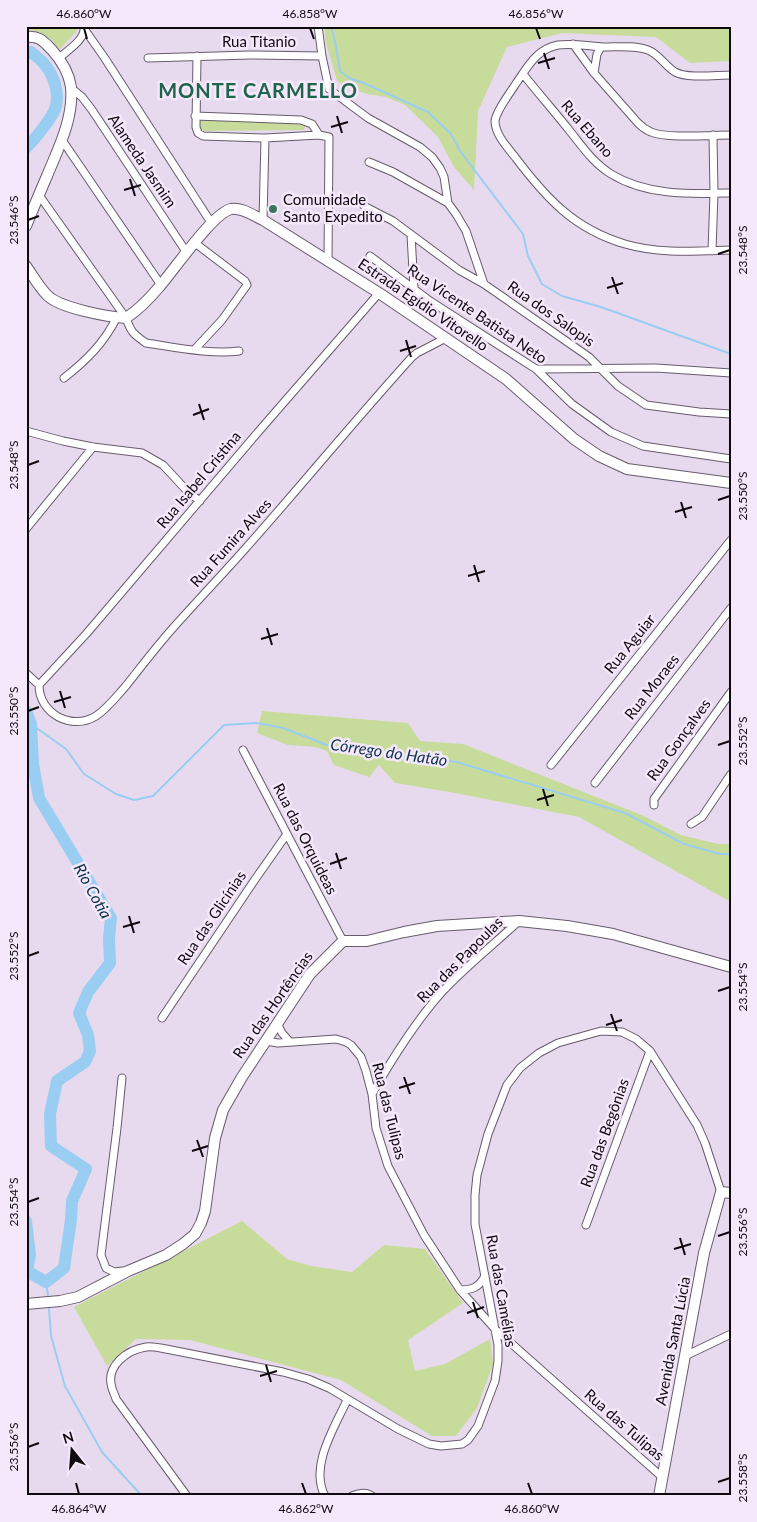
<svg xmlns="http://www.w3.org/2000/svg" width="757" height="1522" font-family="Lato,sans-serif">
  <rect width="100%" height="100%" fill="#e8daee"/>
  <!-- green -->
  <path fill="#c7dc9b" d="M 26,26 L 78,26 L 76,32 L 60,49 C 50,39 41,29 26,30 Z
    M 324,26 L 731,26 L 731,61 L 690,63 L 656,37 L 562,33 L 507,47 L 478,111 L 474,190 L 454,167 L 438,137 L 405,105 L 386,97 L 367,94 L 347,87 L 337,81 L 326,43 Z
    M 199,119 L 306,123 L 304,130 L 200,131 Z
    M 262,711 L 408,723 L 420,741 L 463,744 L 644,816 L 681,835 L 718,844 L 731,844 L 731,902 L 579,817 L 450,792 L 395,783 L 379,765 L 369,777 L 334,765 L 327,751 L 315,747 L 288,745 L 257,733 Z
    M 242,1221 L 287,1259 L 311,1266 L 352,1272 L 384,1245 L 425,1249 L 463,1303 L 408,1340 L 415,1371 L 445,1364 L 490,1339 L 493,1364 L 477,1408 L 456,1436 L 432,1436 L 341,1380 L 190,1340 L 136,1339 L 107,1366 L 74,1307 Z"/>
  <g fill="none" stroke-linecap="round" stroke-linejoin="round">
    <!-- stream -->
    <path stroke="#9acdf2" stroke-width="2" d="M 331,26 L 335,41 L 340,71 L 349,78 L 366,84 L 428,112 L 451,134 L 460,151 L 523,234 L 528,256 L 542,284 L 562,296 L 601,307 L 731,354
      M 31,724 L 66,749 L 84,774 L 116,794 L 134,800 L 153,796 L 224,725 L 257,723 L 283,728 L 335,748 L 457,762 L 625,813 L 684,844 L 720,854 L 731,854
      M 46,1282 L 48,1295
      M 49,1308 L 51,1336 L 65,1386 L 102,1452 L 142,1496"/>
    <!-- river -->
    <path stroke="#9acdf2" stroke-width="12" d="M 26,54 L 31,52 C 35,56 42,60 45,65 C 54,76 59,92 56,106 C 54,116 34,140 26,148
      M 26,711 L 31,724 L 33,764 L 39,798 L 111,918 L 109,938 L 110,963 L 88,992 L 79,1013 L 88,1035 L 90,1051 L 85,1062 L 57,1081 L 50,1114 L 51,1146 L 86,1169 L 72,1201 L 71,1220 L 64,1268 L 46,1282 L 27,1271 L 30,1255 L 26,1221"/>
    <defs>
      <path id="street" d="M 318,26 L 322,56 L 329,89 L 368,118 L 420,147 L 432,157 L 440,168 L 444,177 L 448,203 L 456,214 L 466,231 L 484,284
        M 85,30 L 104,57 L 212,224
        M 573,44 L 594,73 L 638,123 C 642,127 646,130 651,132 C 667,139 712,135 731,135
        M 197,56 L 196,127 L 198,133 L 203,136 L 265,138 L 319,135 L 329,137 L 328,260
        M 59,58 C 68,50 86,39 84,27
        M 148,58 L 250,55 L 322,56
        M 594,73 L 597,54 L 601,47
        M 523,74 C 538,93 554,111 569,130 C 582,146 593,163 611,174 C 647,196 691,194 731,193
        M 731,75 C 716,75 688,79 675,72 C 665,66 659,54 648,50 C 635,45 618,47 603,47 C 588,46 573,43 558,45 C 536,49 527,68 515,85 C 510,93 496,111 495,121 C 495,134 507,147 515,157 C 546,198 574,229 625,244 C 659,254 696,251 731,250
        M 71,88 L 82,97 L 92,110 L 187,253
        M 195,116 L 301,120 L 312,124 L 319,135
        M 62,140 L 161,285
        M 369,162 L 393,172 L 448,203
        M 39,195 L 126,318 C 131,332 133,334 146,343 C 174,347 212,355 239,351
        M 364,206 L 393,221 L 459,270 L 484,284 L 589,357 L 618,386 L 646,405 L 699,412 L 731,414
        M 263,220 L 265,138
        M 411,235 L 414,288
        M 195,243 L 245,281 L 247,285 L 222,320 L 195,349
        M 712,251 L 714,193 L 713,135
        M 370,256 L 430,301 L 536,369 L 572,404 L 611,432 L 643,446 L 731,459
        M 536,369 L 656,368 L 731,373
        M 64,378 C 87,360 104,343 117,317
        M 26,431 L 63,441 L 93,447 L 142,453 L 163,465 L 189,493 L 200,501
        M 26,529 L 93,447
        M 26,673 L 39,685
        M 39,685 C 39,714 72,731 96,716 C 107,709 116,697 125,687 C 141,667 156,647 173,628 C 197,601 221,576 245,549 C 301,486 355,420 412,357 L 417,353 L 446,338
        M 39,685 L 87,633 L 259,431 L 379,293
        M 243,750 L 343,941
        M 551,765 L 731,540
        M 595,783 L 731,608
        M 654,805 L 654,799 L 731,692
        M 691,824 L 702,817 L 731,774
        M 162,1018 L 256,878 L 287,834
        M 277,1023 L 282,1033 L 290,1042
        M 266,1041 L 278,1043 L 336,1039 L 346,1042 L 351,1045 L 361,1057 L 366,1071 L 372,1094 L 376,1128 L 388,1166 L 424,1235 L 460,1290 L 495,1329 L 662,1477
        M 122,1078 L 117,1128 L 101,1255 L 106,1268 L 114,1272 L 123,1271
        M 372,1094 C 392,1059 415,1022 442,992 C 465,967 493,945 519,921
        M 586,1225 L 650,1051
        M 460,1290 C 473,1290 479,1287 485,1276
        M 685,1356 L 731,1334
        M 187,1496 L 116,1399 C 115,1395 113,1392 112,1388 C 105,1366 127,1350 146,1347 C 153,1346 160,1348 166,1349 L 283,1372 L 308,1379 L 329,1388 L 398,1429 L 429,1444 L 441,1446 L 462,1444 L 468,1440 L 478,1426 L 495,1381 L 498,1361 L 498,1345 L 475,1224 L 475,1195 L 477,1175 L 488,1134 L 507,1085 L 520,1068 L 539,1053 L 558,1043 L 601,1031 L 622,1032 L 636,1039 L 650,1051 L 697,1125 L 705,1143 L 721,1192
        M 325,1496 C 309,1466 335,1427 347,1400
        M 352,1496 C 359,1493 366,1491 372,1496"/>
      <path id="secondary" d="M 26,37 C 39,35 44,42 52,50 C 61,60 69,73 71,87 C 74,118 58,149 47,176 C 40,192 33,209 26,226
        M 26,266 C 33,276 39,287 47,295 C 59,308 108,317 126,318 C 140,309 150,298 160,286 C 174,270 213,213 231,209 C 242,207 254,216 263,220 L 379,293 L 506,379 L 574,439 L 599,456 L 627,469 L 731,483
        M 26,1304 L 60,1301 L 78,1297 L 128,1271 L 166,1255 L 183,1244 L 195,1234 L 201,1223 L 205,1211 L 215,1138 L 223,1110 L 242,1077 L 310,974 L 343,941 L 367,941 L 404,932 L 437,926 L 519,921 L 567,926 L 613,934 L 731,967
        M 659,1496 L 704,1253 L 721,1192 L 731,1193"/>
    </defs>
    <!-- street casing -->
    <use href="#street" stroke="#675b6c" stroke-width="9"/>
    <!-- secondary casing -->
    <use href="#secondary" stroke="#675b6c" stroke-width="12"/>
    <!-- street -->
    <use href="#street" stroke="#fff" stroke-width="7"/>
    <!-- secondary -->
    <use href="#secondary" stroke="#fff" stroke-width="10"/>
  </g>
  <!-- ticks -->
  <path fill="none" stroke="#0f0a10" stroke-width="2" d="M 84,28 L 87,39M 310,28 L 314,39M 536,28 L 540,39M 544,53 L 549,69M 538,63 L 555,58M 337,116 L 342,133M 331,127 L 348,122M 130,179 L 135,196M 124,190 L 141,185M 28,220 L 39,216M 718,254 L 730,250M 612,277 L 618,294M 607,288 L 623,283M 406,340 L 411,357M 400,351 L 416,346M 199,404 L 204,420M 193,415 L 209,409M 28,465 L 39,461M 718,500 L 730,496M 681,502 L 686,518M 675,512 L 692,507M 474,565 L 479,582M 468,576 L 485,571M 267,628 L 272,645M 261,639 L 278,634M 60,691 L 65,708M 54,702 L 71,697M 28,711 L 39,707M 718,745 L 730,741M 543,789 L 548,806M 537,800 L 554,795M 336,853 L 341,869M 330,864 L 347,858M 129,916 L 134,933M 123,927 L 140,922M 28,956 L 39,952M 718,991 L 730,987M 611,1014 L 617,1031M 606,1025 L 622,1020M 404,1077 L 410,1094M 399,1088 L 415,1083M 197,1140 L 203,1157M 192,1151 L 208,1146M 28,1202 L 39,1198M 718,1236 L 730,1232M 680,1238 L 685,1255M 674,1249 L 691,1244M 473,1302 L 478,1318M 467,1313 L 484,1307M 266,1365 L 271,1382M 260,1376 L 277,1371M 28,1447 L 39,1443M 718,1482 L 730,1478M 76,1483 L 79,1494M 302,1483 L 306,1494M 528,1483 L 532,1494"/>
  <!-- markers -->
  <circle fill="#3b755e" stroke="#f5e8fb" stroke-width="2" cx="273" cy="209" r="5"/>
  <g text-anchor="middle" stroke-width="5" stroke-linejoin="round" paint-order="stroke">
    <!-- street labels -->
    <g font-size="15" fill="#0f0a10" stroke="#f5e8fb">
      <text x="259" y="47">Rua Titanio</text>
      <text transform="translate(587 129) rotate(49)" y="5">Rua Ebano</text>
      <text transform="translate(142 161) rotate(56)" y="5">Alameda Jasmim</text>
      <text transform="translate(423 305) rotate(34)" y="5">Estrada Egídio Vitorello</text>
      <text transform="translate(477 314) rotate(34)" y="5">Rua Vicente Batista Neto</text>
      <text transform="translate(551 314) rotate(35)" y="5">Rua dos Salopis</text>
      <text transform="translate(199 480) rotate(-50)" y="5">Rua Isabel Cristina</text>
      <text transform="translate(231 543) rotate(-48)" y="5">Rua Fumira Alves</text>
      <text transform="translate(630 644) rotate(-51)" y="5">Rua Aguiar</text>
      <text transform="translate(652 687) rotate(-52)" y="5">Rua Moraes</text>
      <text transform="translate(679 740) rotate(-54)" y="5">Rua Gonçalves</text>
      <text transform="translate(305 839) rotate(63)" y="5">Rua das Orquideas</text>
      <text transform="translate(212 918) rotate(-56)" y="5">Rua das Glicínias</text>
      <text transform="translate(460 960) rotate(-45)" y="5">Rua das Papoulas</text>
      <text transform="translate(273 1005) rotate(-55)" y="5">Rua das Hortências</text>
      <text transform="translate(389 1111) rotate(76)" y="5">Rua das Tulipas</text>
      <text transform="translate(605 1133) rotate(-70)" y="5">Rua das Begônias</text>
      <text transform="translate(501 1291) rotate(80)" y="5">Rua das Camélias</text>
      <text transform="translate(673 1341) rotate(-79)" y="5">Avenida Santa Lúcia</text>
      <text transform="translate(624 1425) rotate(41)" y="5">Rua das Tulipas</text>
    </g>
    <!-- poi labels -->
    <g font-size="15" fill="#0f0a10" stroke="#f5e8fb" text-anchor="start">
      <text x="283" y="205">Comunidade<tspan x="283" dy="17">Santo Expedito</tspan></text>
    </g>
    <!-- water labels -->
    <g font-size="16" font-style="italic" fill="#0b334c" stroke="#f5e8fb">
      <text transform="translate(389 752) rotate(8)" y="6">Córrego do Hatão</text>
      <text transform="translate(93 891) rotate(61)" y="6">Rio Cotia</text>
    </g>
    <!-- district labels -->
    <g font-size="20" font-weight="bold" letter-spacing="1" fill="#1f654c" stroke="#f5e8fb">
      <text x="258" y="98">MONTE CARMELLO</text>
    </g>
  </g>
  <!-- border -->
  <rect width="757" height="1522" fill="none" stroke="#f5e8fb" stroke-width="55"/>
  <!-- north arrow -->
  <g transform="translate(72 1450) rotate(343)" stroke="#f5e8fb" stroke-width="4" paint-order="stroke">
  <path d="M0-4L9 19L0 12L-9 19Z" fill="#0f0a10"/>
  <text y="-8" font-size="14" font-weight="bold" text-anchor="middle" fill="#0f0a10">N</text>
  </g>
  <rect x="28" y="28" width="702" height="1466" fill="none" stroke="#0f0a10" stroke-width="2"/>
  <g font-size="12" text-anchor="middle" fill="#0f0a10">
    <text x="84" y="18">46.860°W</text>
    <text x="310" y="18">46.858°W</text>
    <text x="536" y="18">46.856°W</text>
    <text transform="translate(14 220) rotate(-90)" y="4">23.546°S</text>
    <text transform="translate(743 250) rotate(-90)" y="4">23.548°S</text>
    <text transform="translate(14 465) rotate(-90)" y="4">23.548°S</text>
    <text transform="translate(743 496) rotate(-90)" y="4">23.550°S</text>
    <text transform="translate(14 711) rotate(-90)" y="4">23.550°S</text>
    <text transform="translate(743 741) rotate(-90)" y="4">23.552°S</text>
    <text transform="translate(14 956) rotate(-90)" y="4">23.552°S</text>
    <text transform="translate(743 987) rotate(-90)" y="4">23.554°S</text>
    <text transform="translate(14 1202) rotate(-90)" y="4">23.554°S</text>
    <text transform="translate(743 1232) rotate(-90)" y="4">23.556°S</text>
    <text transform="translate(14 1447) rotate(-90)" y="4">23.556°S</text>
    <text transform="translate(743 1478) rotate(-90)" y="4">23.558°S</text>
    <text x="79" y="1513">46.864°W</text>
    <text x="306" y="1513">46.862°W</text>
    <text x="532" y="1513">46.860°W</text>
  </g>
</svg>
